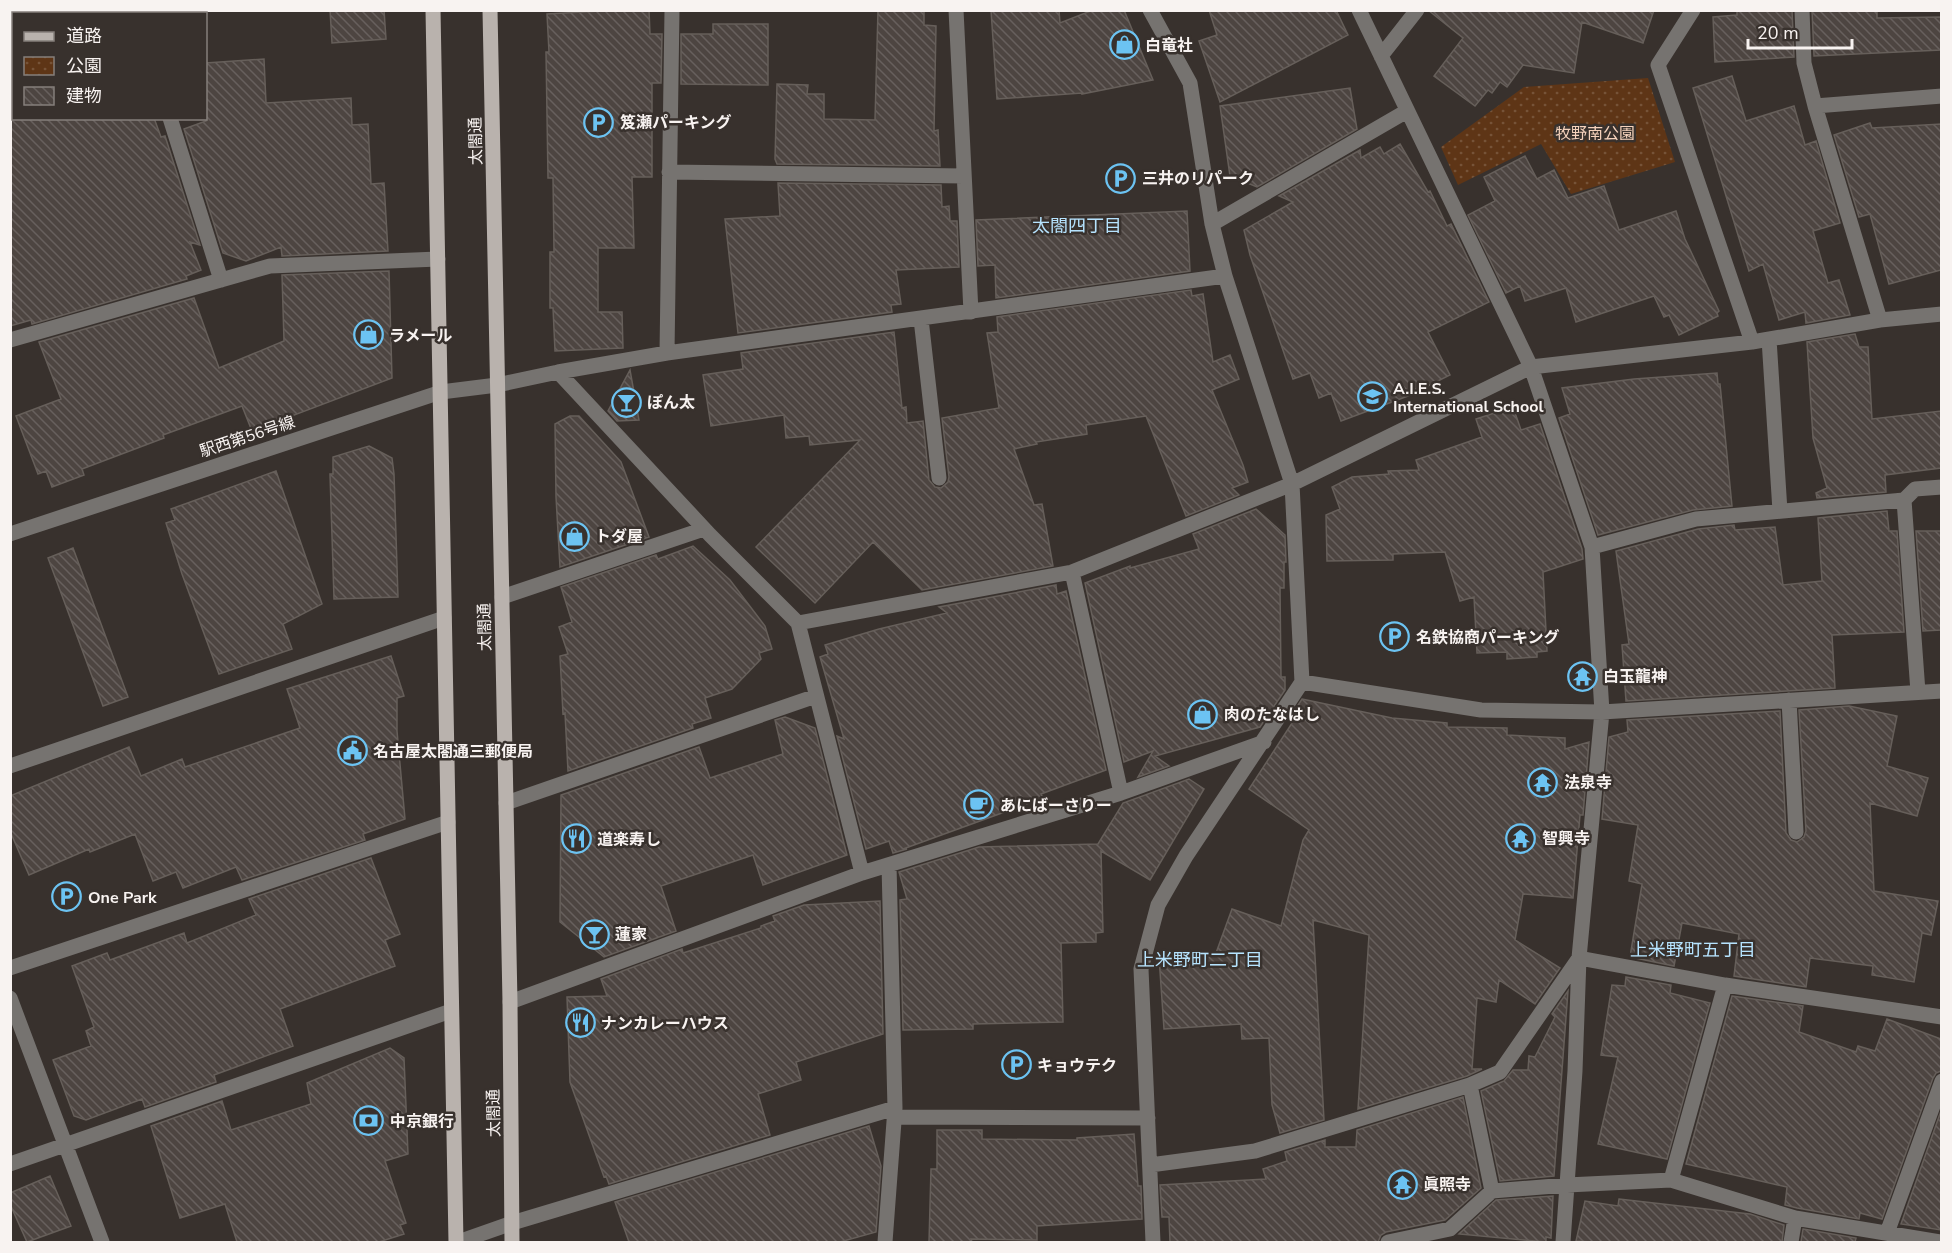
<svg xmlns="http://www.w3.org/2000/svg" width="1952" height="1253" font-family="'Nunito Sans','Noto Sans JP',sans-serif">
  <defs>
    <pattern id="park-dots" width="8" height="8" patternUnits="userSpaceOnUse" patternTransform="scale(1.5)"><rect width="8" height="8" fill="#5e3516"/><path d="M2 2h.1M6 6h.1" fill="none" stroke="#765338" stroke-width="1.8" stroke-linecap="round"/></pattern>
    <pattern id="building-back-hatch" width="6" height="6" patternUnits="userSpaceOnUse" patternTransform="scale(1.5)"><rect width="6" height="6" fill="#4d4541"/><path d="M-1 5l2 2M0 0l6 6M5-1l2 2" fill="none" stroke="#67605d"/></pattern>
  </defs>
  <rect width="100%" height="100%" fill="#38312d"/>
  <!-- park -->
  <path fill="url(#park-dots)" d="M 1648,78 L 1675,162 L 1571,194 L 1541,144 L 1458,185 L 1441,147 L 1524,87 Z"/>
  <!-- building -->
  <path fill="url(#building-back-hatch)" stroke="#665f5a" stroke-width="1.5" d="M 330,10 L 384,10 L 386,39 L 332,43 Z
    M 618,10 L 649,10 L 650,34 L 662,34 L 661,83 L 652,83 L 652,177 L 632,177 L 634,248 L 598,248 L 598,312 L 622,312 L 623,348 L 555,351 L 553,308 L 550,308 L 550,252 L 554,252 L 553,178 L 548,178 L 546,52 L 549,52 L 547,14 Z
    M 878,10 L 924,10 L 924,25 L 936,26 L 934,131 L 938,130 L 940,166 L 777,164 L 775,159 L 777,84 L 808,85 L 807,94 L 824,94 L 824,119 L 875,120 Z
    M 991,10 L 1059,10 L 1060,23 L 1093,10 L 1124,10 L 1153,80 L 1082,94 L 1082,93 L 997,99 Z
    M 1209,10 L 1336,10 L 1348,35 L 1220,102 L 1199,41 L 1217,35 Z
    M 1428,10 L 1654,10 L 1643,43 L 1582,22 L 1574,73 L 1523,65 L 1507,87 L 1500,82 L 1492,93 L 1488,90 L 1475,106 L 1434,76 L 1463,38 Z
    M 1737,10 L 1792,10 L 1794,57 L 1715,62 L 1713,17 L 1737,15 Z
    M 1812,10 L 1877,10 L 1877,18 L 1941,17 L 1941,50 L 1814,56 Z
    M 713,24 L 768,24 L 768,85 L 681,84 L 681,34 L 713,34 Z
    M 264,59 L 266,103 L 351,98 L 352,125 L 368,124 L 371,184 L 384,183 L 388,251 L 282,256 L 281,247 L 246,261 L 223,253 L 184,129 L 206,121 L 206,63 Z
    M 1732,76 L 1746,121 L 1794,106 L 1805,145 L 1816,141 L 1840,223 L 1813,231 L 1828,283 L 1839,280 L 1850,315 L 1806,323 L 1805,312 L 1779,320 L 1763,264 L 1749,271 L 1693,88 Z
    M 1350,88 L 1357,129 L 1257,187 L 1230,176 L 1220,106 Z
    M 10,118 L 154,118 L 161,137 L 165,136 L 200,245 L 190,242 L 201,270 L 186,276 L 187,279 L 32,324 L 31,320 L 10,326 Z
    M 1870,123 L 1872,128 L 1941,124 L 1941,270 L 1889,284 L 1870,214 L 1859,217 L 1834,135 Z
    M 1400,144 L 1428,192 L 1430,191 L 1447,226 L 1451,224 L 1489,302 L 1428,332 L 1450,375 L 1408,396 L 1341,421 L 1331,393 L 1319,398 L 1310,373 L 1293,379 L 1250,255 L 1244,230 L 1293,202 L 1279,196 L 1360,150 L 1361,158 L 1380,147 L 1384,154 Z
    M 1525,156 L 1537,179 L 1554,170 L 1568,198 L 1604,186 L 1619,230 L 1676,211 L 1685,239 L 1719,311 L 1717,313 L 1718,316 L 1679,335 L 1669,315 L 1664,317 L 1654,296 L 1576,322 L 1566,288 L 1525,301 L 1520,286 L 1506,293 L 1468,215 L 1495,201 L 1484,177 Z
    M 778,183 L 941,185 L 942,207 L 949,206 L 950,221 L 957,221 L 959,267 L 896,270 L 901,304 L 891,305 L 892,312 L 738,333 L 725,219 L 780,216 Z
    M 1187,211 L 1190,271 L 996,298 L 995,265 L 978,266 L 976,220 Z
    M 389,271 L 392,378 L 252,431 L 242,406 L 163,435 L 164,438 L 82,469 L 84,475 L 52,487 L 46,471 L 38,474 L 16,416 L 61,399 L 39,342 L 194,298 L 219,368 L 284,341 L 282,275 Z
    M 1191,290 L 1192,296 L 1203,294 L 1213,362 L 1230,355 L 1239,379 L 1212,390 L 1243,465 L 1248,482 L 1232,488 L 1239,495 L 1186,516 L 1146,416 L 1086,425 L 1087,434 L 1036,442 L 1037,444 L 1014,449 L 1034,505 L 1042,504 L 1053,566 L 922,590 L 873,542 L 815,603 L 756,547 L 860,440 L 810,445 L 809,436 L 786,438 L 784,415 L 711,426 L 703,375 L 743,369 L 741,353 L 894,332 L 902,408 L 906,407 L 907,423 L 923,421 L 929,480 L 935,487 L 941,488 L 948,482 L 949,477 L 942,418 L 999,408 L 987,333 L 998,332 L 997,317 Z
    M 1855,334 L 1859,347 L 1868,347 L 1872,419 L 1941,411 L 1941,468 L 1885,475 L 1886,492 L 1817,498 L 1816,493 L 1827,488 L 1813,438 L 1807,342 Z
    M 630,370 L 639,420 L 617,421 L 608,411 Z
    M 1717,373 L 1718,384 L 1720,384 L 1732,506 L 1693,510 L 1598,535 L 1559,418 L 1570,414 L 1562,388 L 1634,379 Z
    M 1513,407 L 1521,430 L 1540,424 L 1582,549 L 1583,559 L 1543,572 L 1547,651 L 1537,652 L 1537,657 L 1507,659 L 1507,652 L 1477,653 L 1474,597 L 1460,601 L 1445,552 L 1393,554 L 1393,560 L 1327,561 L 1326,515 L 1340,509 L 1332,487 L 1352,477 L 1389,474 L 1388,471 L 1419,470 L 1416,460 L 1482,437 L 1476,419 Z
    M 570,416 L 579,416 L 621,462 L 649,537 L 560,567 L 556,497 L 555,424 Z
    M 369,446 L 392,458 L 394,474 L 398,597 L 334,599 L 330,474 L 333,474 L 333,457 Z
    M 276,471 L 322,604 L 283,624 L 292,649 L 219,674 L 182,574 L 166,523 L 175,520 L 171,509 Z
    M 1256,509 L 1285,535 L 1286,562 L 1284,562 L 1284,588 L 1280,588 L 1281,677 L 1285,677 L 1285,690 L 1260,727 L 1155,756 L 1169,766 L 1138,777 L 1153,751 L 1124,762 L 1085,583 L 1130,566 L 1130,568 L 1199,549 L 1193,534 Z
    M 1887,511 L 1889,531 L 1897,531 L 1904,632 L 1832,635 L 1835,688 L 1626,701 L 1622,645 L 1629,644 L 1616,551 L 1698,529 L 1734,525 L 1735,530 L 1775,527 L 1783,585 L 1822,581 L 1818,518 Z
    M 1916,531 L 1941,531 L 1941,630 L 1923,631 Z
    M 693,546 L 730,580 L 765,626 L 772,649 L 759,653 L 761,659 L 732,689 L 705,698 L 711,718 L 692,724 L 693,728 L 568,771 L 565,713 L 563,714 L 560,656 L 568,654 L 559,627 L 572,622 L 561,587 L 656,555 L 658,559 Z
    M 73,548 L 128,697 L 103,706 L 48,558 Z
    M 1056,585 L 1057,594 L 1066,591 L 1106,770 L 1041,794 L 1043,798 L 903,849 L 907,849 L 893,853 L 889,841 L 866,849 L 837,736 L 844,739 L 820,657 L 828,654 L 825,645 L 879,629 L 947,613 L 939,607 Z
    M 391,656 L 404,696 L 397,698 L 397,731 L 405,819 L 363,834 L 365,840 L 242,880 L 236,867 L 183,888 L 176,872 L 153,881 L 135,834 L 90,852 L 89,849 L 29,875 L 10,831 L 10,796 L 129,747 L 141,776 L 182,759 L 185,767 L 300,728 L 287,689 Z
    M 1302,699 L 1392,718 L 1447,723 L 1447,727 L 1507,728 L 1507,735 L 1565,738 L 1565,749 L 1589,742 L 1583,815 L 1580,815 L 1573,898 L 1523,894 L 1515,940 L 1560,968 L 1535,1004 L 1499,980 L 1496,1002 L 1477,998 L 1472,1069 L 1482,1069 L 1467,1076 L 1358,1109 L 1369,935 L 1313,920 L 1324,1120 L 1280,1133 L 1272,1105 L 1269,1038 L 1242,1039 L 1241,1024 L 1164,1029 L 1159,957 L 1216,953 L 1232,909 L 1281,926 L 1303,840 L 1309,830 L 1249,789 L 1296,717 L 1289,719 Z
    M 1849,706 L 1897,716 L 1887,766 L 1928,778 L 1917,816 L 1870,803 L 1874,891 L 1938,901 L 1931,935 L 1922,933 L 1914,982 L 1872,975 L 1873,966 L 1810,958 L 1806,987 L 1734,976 L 1739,934 L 1682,923 L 1674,966 L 1630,957 L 1642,884 L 1629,881 L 1638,825 L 1602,819 L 1609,737 L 1628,732 L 1627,720 L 1780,711 L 1786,833 L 1791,840 L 1797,842 L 1804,837 L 1806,831 L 1799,710 Z
    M 785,717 L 815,728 L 847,855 L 763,885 L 753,855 L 661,886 L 676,931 L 604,957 L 560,922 L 561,795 L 699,747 L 710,778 L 783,754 L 775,720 Z
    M 1189,779 L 1204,789 L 1150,880 L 1101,851 L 1103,932 L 1096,933 L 1096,942 L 1061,943 L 1063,1022 L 973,1024 L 973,1029 L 903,1030 L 900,900 L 907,899 L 899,872 L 979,847 L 1098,844 L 1123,803 Z
    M 371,858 L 400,934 L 385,940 L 395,966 L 280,1009 L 293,1046 L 214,1075 L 216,1082 L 145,1107 L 142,1099 L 86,1120 L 74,1116 L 53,1060 L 91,1046 L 86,1031 L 94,1027 L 72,966 L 107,953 L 110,960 L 184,933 L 187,943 L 256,915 L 249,899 Z
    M 880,901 L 883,1034 L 796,1062 L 801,1080 L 758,1094 L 770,1135 L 609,1184 L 606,1176 L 604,1177 L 570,1082 L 567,997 L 607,996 L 601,979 L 682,949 L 683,953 L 761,928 L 761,926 L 775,921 L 773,916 L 804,905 Z
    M 1626,977 L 1671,985 L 1670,993 L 1710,1003 L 1667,1159 L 1598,1144 L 1618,1057 L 1601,1055 L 1612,985 L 1625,986 Z
    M 1568,991 L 1554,1176 L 1500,1181 L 1481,1091 L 1504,1081 L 1513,1070 L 1528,1070 L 1529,1056 L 1535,1057 L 1555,1017 L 1552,1014 Z
    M 1732,996 L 1803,1006 L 1799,1032 L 1856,1052 L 1858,1046 L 1875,1051 L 1887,1019 L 1941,1039 L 1941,1071 L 1936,1073 L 1933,1078 L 1882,1219 L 1860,1213 L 1859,1219 L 1797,1208 L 1785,1205 L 1787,1187 L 1686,1164 Z
    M 390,1048 L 404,1058 L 408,1154 L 385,1161 L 406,1223 L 400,1225 L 404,1234 L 379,1242 L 237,1242 L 225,1204 L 180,1218 L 151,1126 L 222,1101 L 231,1130 L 311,1104 L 307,1083 Z
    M 1463,1097 L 1481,1188 L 1445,1220 L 1386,1232 L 1381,1235 L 1378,1242 L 1170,1242 L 1169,1217 L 1162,1217 L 1160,1185 L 1266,1179 L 1263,1169 L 1287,1161 L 1285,1152 L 1325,1140 L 1325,1147 L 1356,1147 L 1357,1130 Z
    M 1941,1111 L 1941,1230 L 1901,1224 Z
    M 869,1126 L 881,1166 L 876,1232 L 840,1242 L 629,1242 L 615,1202 Z
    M 937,1130 L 982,1130 L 982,1139 L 1077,1140 L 1077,1138 L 1134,1134 L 1138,1186 L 1141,1186 L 1142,1219 L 1037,1226 L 1037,1240 L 971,1239 L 972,1242 L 929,1242 L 931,1169 L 937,1169 Z
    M 50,1176 L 71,1226 L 27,1242 L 10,1204 L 10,1193 Z
    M 1553,1196 L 1551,1238 L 1546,1237 L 1546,1242 L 1459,1234 L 1496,1200 Z
    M 1619,1199 L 1750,1214 L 1784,1225 L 1782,1242 L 1592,1242 L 1576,1241 L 1585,1201 L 1618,1206 Z
    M 1803,1229 L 1856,1238 L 1855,1242 L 1801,1242 Z"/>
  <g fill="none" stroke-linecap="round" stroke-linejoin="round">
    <!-- minor -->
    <path stroke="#767370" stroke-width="15" d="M 956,10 L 971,312
      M 1150,10 L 1190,83 L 1212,224 L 1225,276 L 1292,484 L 1302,682 L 1186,856 L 1158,905 L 1141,969 L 1153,1242
      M 1359,10 L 1531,367 L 1592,547 L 1602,712 L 1579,958 L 1575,1071 L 1563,1242
      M 1693,10 L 1658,65 L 1752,342
      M 1802,10 L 1804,63 L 1815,106 L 1880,320
      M 159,14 L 159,10
      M 1381,56 L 1417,10
      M 1815,106 L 1942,96
      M 170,118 L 221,280
      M 669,172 L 964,176
      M 1212,224 L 1407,111
      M 921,319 L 939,478
      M 1769,339 L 1780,511
      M 10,340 L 270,266 L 438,259
      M 667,353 L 672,10
      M 558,372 L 710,535 L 798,623 L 862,873
      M 1904,500 L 1918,692
      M 10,534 L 441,392 L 497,385 L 558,372 L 667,353 L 1225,276
      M 1592,547 L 1696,519 L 1904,500 L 1915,489 L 1942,487
      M 1072,572 L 1121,793
      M 502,597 L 704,529
      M 798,623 L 1072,572 L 1292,484 L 1531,367 L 1752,342 L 1880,320 L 1942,314
      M 1302,682 L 1481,710 L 1602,712 L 1942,691
      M 1789,700 L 1796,832
      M 10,766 L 444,618
      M 506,803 L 816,696
      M 10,968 L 448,822
      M 10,998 L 102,1242
      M 510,1002 L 862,873 L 1121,793 L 1264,742
      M 1470,1085 L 1492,1191
      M 895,1117 L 1148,1118
      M 10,1164 L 451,1011
      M 1150,1165 L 1255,1151 L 1470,1085 L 1500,1072 L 1579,958 L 1725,985 L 1942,1017
      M 1671,1180 L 1725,985
      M 1887,1233 L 1942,1081
      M 458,1242 L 512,1223 L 895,1108
      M 885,1242 L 895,1108 L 889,865
      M 1388,1242 L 1450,1229 L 1492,1191 L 1567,1185 L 1671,1180 L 1795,1218 L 1940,1242
      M 1791,1242 L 1795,1218"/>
    <!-- major -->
    <path stroke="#b9b2ad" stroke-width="15" d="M 433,10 L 456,1242
      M 490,10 L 510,1002 L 512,1242"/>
  </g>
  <!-- icons -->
  <defs>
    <symbol id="shop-ring" viewBox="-11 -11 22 22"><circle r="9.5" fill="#38312d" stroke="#6cc3f2" stroke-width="1.5"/><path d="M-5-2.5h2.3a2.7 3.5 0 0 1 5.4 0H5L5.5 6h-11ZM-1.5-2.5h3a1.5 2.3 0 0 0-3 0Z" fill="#6cc3f2"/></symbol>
    <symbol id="parking-ring" viewBox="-11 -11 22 22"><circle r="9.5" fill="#38312d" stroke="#6cc3f2" stroke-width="1.5"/><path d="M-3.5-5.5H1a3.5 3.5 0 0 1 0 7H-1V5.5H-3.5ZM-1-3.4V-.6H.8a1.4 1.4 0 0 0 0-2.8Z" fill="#6cc3f2"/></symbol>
    <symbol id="school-ring" viewBox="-11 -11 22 22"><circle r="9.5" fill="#38312d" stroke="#6cc3f2" stroke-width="1.5"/><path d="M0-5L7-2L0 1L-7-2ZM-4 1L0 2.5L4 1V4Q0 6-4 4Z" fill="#6cc3f2"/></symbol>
    <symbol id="bar-ring" viewBox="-11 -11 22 22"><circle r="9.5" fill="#38312d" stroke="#6cc3f2" stroke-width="1.5"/><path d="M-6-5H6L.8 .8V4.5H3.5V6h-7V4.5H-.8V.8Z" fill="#6cc3f2"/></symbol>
    <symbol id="temple-ring" viewBox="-11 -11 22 22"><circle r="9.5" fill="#38312d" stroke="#6cc3f2" stroke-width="1.5"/><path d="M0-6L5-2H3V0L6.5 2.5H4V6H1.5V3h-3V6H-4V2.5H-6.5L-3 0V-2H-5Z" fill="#6cc3f2"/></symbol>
    <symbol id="civic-ring" viewBox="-11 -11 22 22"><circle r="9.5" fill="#38312d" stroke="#6cc3f2" stroke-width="1.5"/><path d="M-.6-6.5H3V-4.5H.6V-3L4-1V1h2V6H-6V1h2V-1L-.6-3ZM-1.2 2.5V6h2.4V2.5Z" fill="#6cc3f2"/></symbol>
    <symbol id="cafe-ring" viewBox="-11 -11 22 22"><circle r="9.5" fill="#38312d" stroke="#6cc3f2" stroke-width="1.5"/><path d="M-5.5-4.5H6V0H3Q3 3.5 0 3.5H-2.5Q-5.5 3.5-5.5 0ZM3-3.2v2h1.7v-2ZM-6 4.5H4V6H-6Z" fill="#6cc3f2"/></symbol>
    <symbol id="restaurant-ring" viewBox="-11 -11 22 22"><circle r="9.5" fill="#38312d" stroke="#6cc3f2" stroke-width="1.5"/><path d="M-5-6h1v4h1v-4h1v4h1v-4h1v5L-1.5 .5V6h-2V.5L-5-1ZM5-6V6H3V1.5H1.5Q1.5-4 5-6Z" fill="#6cc3f2"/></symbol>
    <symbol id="bank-ring" viewBox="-11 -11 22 22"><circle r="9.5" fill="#38312d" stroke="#6cc3f2" stroke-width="1.5"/><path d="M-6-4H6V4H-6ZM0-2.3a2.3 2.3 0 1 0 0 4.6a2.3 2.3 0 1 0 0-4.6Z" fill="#6cc3f2"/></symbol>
  </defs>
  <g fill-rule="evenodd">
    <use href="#shop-ring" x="1108" y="28" width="33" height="33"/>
    <use href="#parking-ring" x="582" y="106" width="33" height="33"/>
    <use href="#parking-ring" x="1104" y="162" width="33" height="33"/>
    <use href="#shop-ring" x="352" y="318" width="33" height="33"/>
    <use href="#school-ring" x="1356" y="380" width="33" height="33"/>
    <use href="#bar-ring" x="610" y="386" width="33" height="33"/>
    <use href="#shop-ring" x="558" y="520" width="33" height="33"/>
    <use href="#parking-ring" x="1378" y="620" width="33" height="33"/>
    <use href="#temple-ring" x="1566" y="660" width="33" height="33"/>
    <use href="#shop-ring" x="1186" y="698" width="33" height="33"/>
    <use href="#civic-ring" x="336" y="734" width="33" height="33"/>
    <use href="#temple-ring" x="1526" y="766" width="33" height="33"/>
    <use href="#cafe-ring" x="962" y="788" width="33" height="33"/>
    <use href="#temple-ring" x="1504" y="822" width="33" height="33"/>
    <use href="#restaurant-ring" x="560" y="822" width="33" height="33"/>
    <use href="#parking-ring" x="50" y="880" width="33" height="33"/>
    <use href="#bar-ring" x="578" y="918" width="33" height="33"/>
    <use href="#restaurant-ring" x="564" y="1006" width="33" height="33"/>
    <use href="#parking-ring" x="1000" y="1048" width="33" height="33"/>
    <use href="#bank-ring" x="352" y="1104" width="33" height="33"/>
    <use href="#temple-ring" x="1386" y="1168" width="33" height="33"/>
  </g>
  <g text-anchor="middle" stroke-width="5" stroke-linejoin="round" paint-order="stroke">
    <!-- poi labels -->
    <g font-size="16" font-weight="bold" fill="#f8f3f1" stroke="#38312d" text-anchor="start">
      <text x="1145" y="51">白竜社</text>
      <text x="620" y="128">笈瀬パーキング</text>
      <text x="1142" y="184">三井のリパーク</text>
      <text x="389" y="341">ラメール</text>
      <text x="1393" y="394">A.I.E.S.<tspan x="1393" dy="18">International School</tspan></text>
      <text x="647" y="408">ぽん太</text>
      <text x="595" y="542">トダ屋</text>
      <text x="1416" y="643">名鉄協商パーキング</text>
      <text x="1603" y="682">白玉龍神</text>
      <text x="1224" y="720">肉のたなはし</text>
      <text x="373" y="757">名古屋太閤通三郵便局</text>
      <text x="1564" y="788">法泉寺</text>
      <text x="1000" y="811">あにばーさりー</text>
      <text x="1542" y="844">智興寺</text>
      <text x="597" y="845">道楽寿し</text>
      <text x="88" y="903">One Park</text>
      <text x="615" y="940">蓮家</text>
      <text x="601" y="1029">ナンカレーハウス</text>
      <text x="1037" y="1071">キョウテク</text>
      <text x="390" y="1127">中京銀行</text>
      <text x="1423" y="1190">眞照寺</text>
    </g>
    <!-- park labels -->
    <g font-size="16" fill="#f5d2bc" stroke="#38312d">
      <text x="1595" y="139">牧野南公園</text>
    </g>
    <!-- street labels -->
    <g font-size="16" fill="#f8f3f1" stroke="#38312d">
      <text transform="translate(475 141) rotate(-91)" y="6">太閤通</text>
      <text transform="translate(247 436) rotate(-18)" y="6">駅西第56号線</text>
      <text transform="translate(484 627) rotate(-91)" y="6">太閤通</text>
      <text transform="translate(493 1113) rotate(-91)" y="6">太閤通</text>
    </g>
    <!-- neighbourhood labels -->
    <g font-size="18" fill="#b6e3fe" stroke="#38312d">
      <text x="1077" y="232">太閤四丁目</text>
      <text x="1693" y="956">上米野町五丁目</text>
      <text x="1200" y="966">上米野町二丁目</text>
    </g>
  </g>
  <!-- border -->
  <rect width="1952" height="1253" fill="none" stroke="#f8f3f1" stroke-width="24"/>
  <!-- legend -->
  <rect x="12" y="12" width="195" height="108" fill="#38312d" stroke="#857f7b" stroke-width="1.5"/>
  <rect x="24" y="32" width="30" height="9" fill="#b9b2ad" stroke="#857f7b" stroke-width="1.5"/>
  <text x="66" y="42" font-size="18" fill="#f8f3f1">道路</text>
  <rect x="24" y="57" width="30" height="18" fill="url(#park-dots)" stroke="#857f7b" stroke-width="1.5"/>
  <text x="66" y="72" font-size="18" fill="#f8f3f1">公園</text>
  <rect x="24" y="87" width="30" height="18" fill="url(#building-back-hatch)" stroke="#857f7b" stroke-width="1.5"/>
  <text x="66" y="102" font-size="18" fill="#f8f3f1">建物</text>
  <!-- scale -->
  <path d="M1748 39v9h104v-9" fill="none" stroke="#f8f3f1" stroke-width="3"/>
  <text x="1757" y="39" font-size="18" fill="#f8f3f1" stroke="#38312d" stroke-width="4.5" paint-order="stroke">20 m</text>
</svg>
